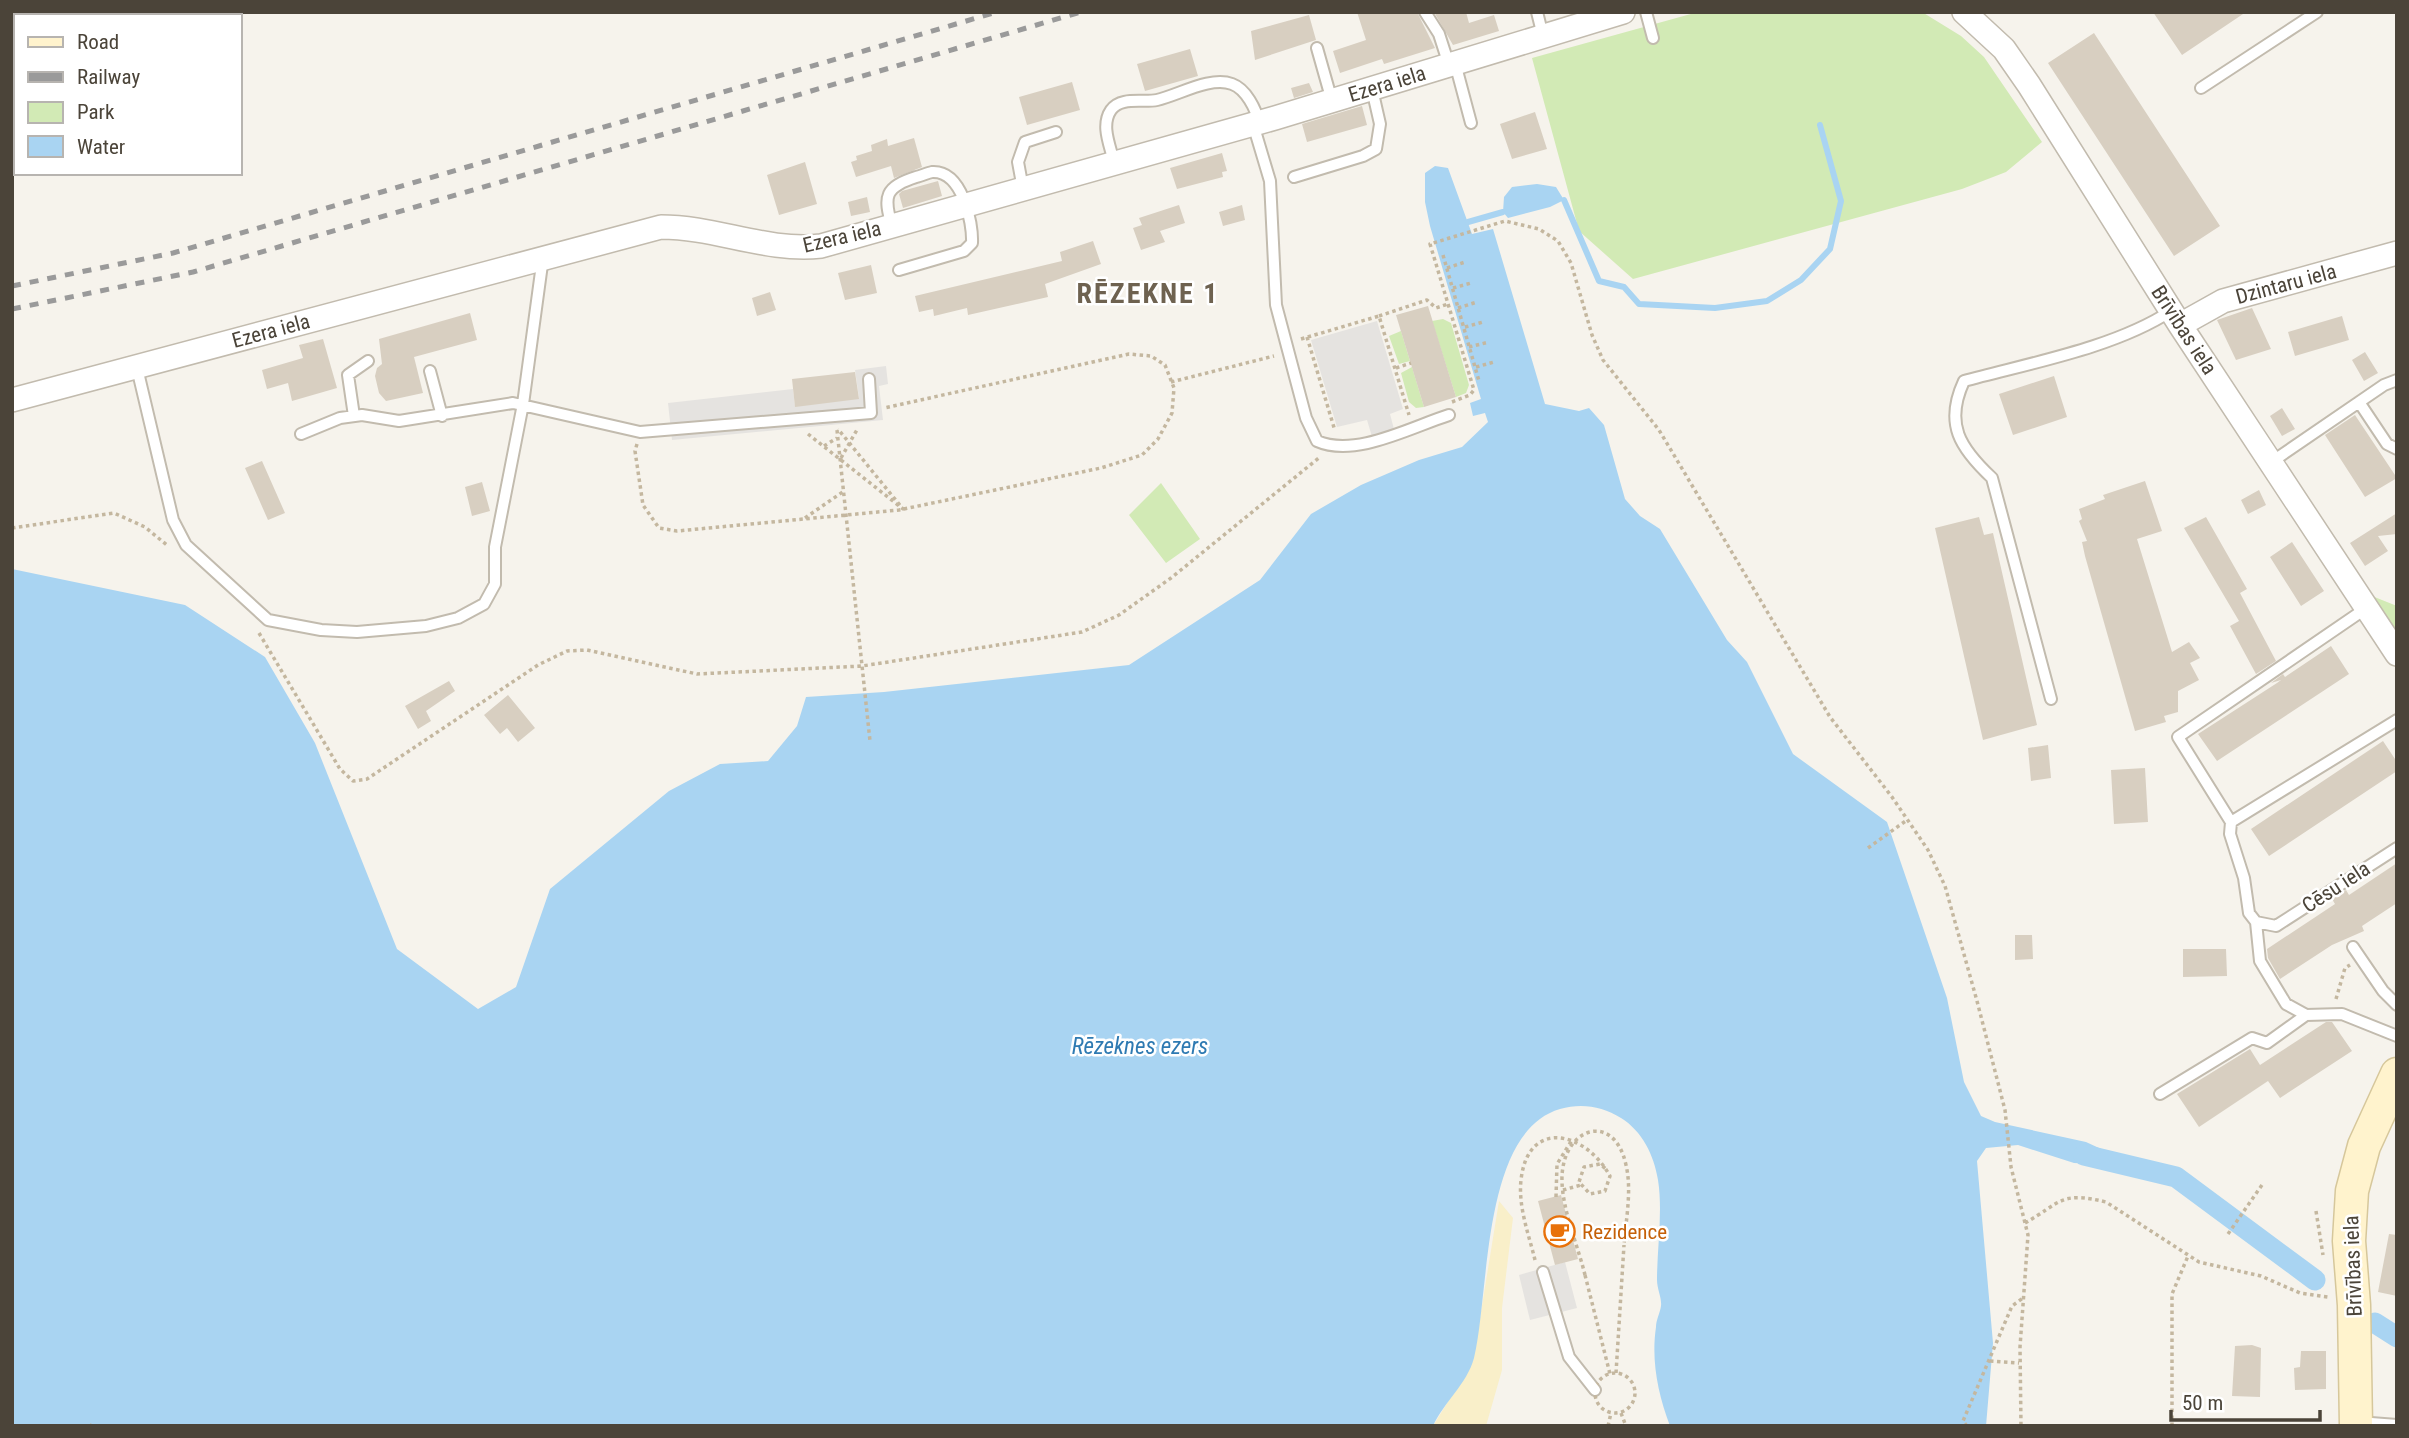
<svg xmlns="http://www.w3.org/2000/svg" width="2409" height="1438" font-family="'Roboto Condensed',sans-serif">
  <rect width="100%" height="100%" fill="#f6f3ec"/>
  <!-- green -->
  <path fill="#d2eab5" d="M 1698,12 L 1922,12 L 1961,36 L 1984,57 L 2042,142 L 2006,172 L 1962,189 L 1633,279 L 1579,231 L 1532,58 Z
    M 1443,319 L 1451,323 L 1469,385 L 1466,393 L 1456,397 L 1432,321 Z
    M 1401,331 L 1410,361 L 1399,364 L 1389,336 Z
    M 1412,367 L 1424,407 L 1416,408 L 1409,402 L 1401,373 Z
    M 1161,483 L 1200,539 L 1166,563 L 1129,515 Z
    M 2367,594 L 2397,606 L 2397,636 Z"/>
  <!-- sand -->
  <path fill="#f9efc9" d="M 1499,1201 L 1513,1218 L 1502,1308 L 1502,1370 L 1486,1426 L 1433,1426 L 1473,1361 Z"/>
  <!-- parking -->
  <path fill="#e5e3e0" d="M 1377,321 L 1403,409 L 1390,414 L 1395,433 L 1373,440 L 1367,420 L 1337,427 L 1311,340 Z
    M 886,366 L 888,384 L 879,386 L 883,420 L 672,440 L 668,403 L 793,389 L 795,406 L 859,398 L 855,370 Z
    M 1565,1262 L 1577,1308 L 1530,1320 L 1519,1275 Z"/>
  <!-- water -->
  <path fill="#a9d4f2" d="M 1435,166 L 1448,168 L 1472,234 L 1493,229 L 1545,404 L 1579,411 L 1589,408 L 1604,425 L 1625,499 L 1640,516 L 1660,529 L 1727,640 L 1747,662 L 1793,754 L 1887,822 L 1947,998 L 1964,1082 L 1981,1116 L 1995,1122 L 2086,1142 L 2112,1154 L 2111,1165 L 2074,1163 L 2018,1145 L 1986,1148 L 1977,1161 L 1993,1343 L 1986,1426 L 1670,1426 C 1658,1394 1651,1361 1656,1327 C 1656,1320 1660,1313 1661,1306 C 1662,1298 1657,1289 1657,1280 C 1657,1248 1663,1212 1658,1180 C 1654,1155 1642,1131 1621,1118 C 1602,1106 1581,1103 1560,1109 C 1481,1132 1490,1292 1474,1358 C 1467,1384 1444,1402 1433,1426 L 12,1426 L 12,569 L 185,605 L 265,657 L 315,743 L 397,949 L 478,1009 L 516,987 L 550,889 L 669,791 L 720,764 L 768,761 L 797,726 L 806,697 L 884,692 L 1129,665 L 1260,580 L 1311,514 L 1361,485 L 1419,460 L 1462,447 L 1488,422 L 1485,413 L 1473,416 L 1470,403 L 1481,399 L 1430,226 L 1425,202 L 1425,173 Z
    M 1537,184 L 1556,187 L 1564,200 L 1550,207 L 1508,218 L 1503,212 L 1504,197 L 1512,187 Z"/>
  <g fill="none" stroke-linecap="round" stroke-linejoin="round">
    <!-- stream -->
    <path stroke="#a9d4f2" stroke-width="6" d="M 1564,200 L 1599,281 L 1624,287 L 1639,304 L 1715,308 L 1767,301 L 1801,280 L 1830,249 L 1841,201 L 1820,125
      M 1468,222 L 1503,212"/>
    <!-- canal -->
    <path stroke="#a9d4f2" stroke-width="21" d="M 2084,1155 L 2176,1177 L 2315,1280
      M 2375,1323 L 2397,1337"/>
  </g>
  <!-- building -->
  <path fill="#d8cfc1" d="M 1357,12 L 1417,12 L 1435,48 L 1384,64 L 1382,59 L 1340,73 L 1333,51 L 1366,40 Z
    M 1434,12 L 1466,12 L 1469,23 L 1494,15 L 1499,31 L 1453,45 Z
    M 2153,12 L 2246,12 L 2182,55 Z
    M 1309,15 L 1316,40 L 1255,60 L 1251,31 Z
    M 2094,33 L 2220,226 L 2174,256 L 2048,63 Z
    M 1190,49 L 1198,76 L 1145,91 L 1137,64 Z
    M 1072,82 L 1080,110 L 1027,125 L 1019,97 Z
    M 1309,83 L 1313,92 L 1294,98 L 1291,88 Z
    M 1362,106 L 1367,125 L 1307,142 L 1302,124 Z
    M 1535,112 L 1547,149 L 1512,159 L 1500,124 Z
    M 914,138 L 922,167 L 894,178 L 891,166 L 856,177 L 851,162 L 857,160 L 856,156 L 872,151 L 871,145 L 887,139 L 888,146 Z
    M 1222,153 L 1227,171 L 1222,172 L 1223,177 L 1177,189 L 1170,168 Z
    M 805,162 L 817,204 L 779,215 L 767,175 Z
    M 938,181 L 942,196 L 903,208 L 899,194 L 902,191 Z
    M 867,197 L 870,212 L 851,216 L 848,202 Z
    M 1179,205 L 1185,223 L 1160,231 L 1165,242 L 1141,250 L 1133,228 L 1142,225 L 1139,218 Z
    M 1242,205 L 1245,220 L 1223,226 L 1219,212 Z
    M 1093,241 L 1101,264 L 1045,284 L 1048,297 L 968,315 L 967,308 L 934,316 L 933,309 L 919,312 L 915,296 L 1062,261 L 1060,252 Z
    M 871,265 L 877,293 L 845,300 L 838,273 Z
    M 770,292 L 776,310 L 757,316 L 752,298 Z
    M 1428,306 L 1456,397 L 1424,407 L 1396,315 Z
    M 2252,308 L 2271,349 L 2236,360 L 2217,320 Z
    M 470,313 L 477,340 L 414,357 L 423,393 L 386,401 L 379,393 L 375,376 L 377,368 L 382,364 L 379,339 Z
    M 2342,316 L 2349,340 L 2295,356 L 2288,332 Z
    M 323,339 L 337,388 L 292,401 L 288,383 L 267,389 L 262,370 L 303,358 L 299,345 Z
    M 2365,352 L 2378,373 L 2364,381 L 2352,360 Z
    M 855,372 L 859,399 L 795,407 L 792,379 Z
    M 2054,376 L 2067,417 L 2013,435 L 1999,394 Z
    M 2282,408 L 2295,429 L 2282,436 L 2270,416 Z
    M 2355,415 L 2397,478 L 2365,497 L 2325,435 Z
    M 262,461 L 285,513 L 268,520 L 245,468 Z
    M 2145,481 L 2162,531 L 2137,539 L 2172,652 L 2189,642 L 2200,658 L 2190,663 L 2199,680 L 2178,691 L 2178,712 L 2164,716 L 2166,722 L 2135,731 L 2085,556 L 2082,542 L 2087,541 L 2079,521 L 2082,519 L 2079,509 L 2105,499 L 2103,495 Z
    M 482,482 L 490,511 L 472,516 L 465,487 Z
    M 2259,490 L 2266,505 L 2248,514 L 2241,500 Z
    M 2397,513 L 2397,534 L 2378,536 L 2388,551 L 2365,566 L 2350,543 Z
    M 1979,517 L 1984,535 L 1993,533 L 2037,725 L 1983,740 L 1935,528 Z
    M 2206,517 L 2247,589 L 2240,593 L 2276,661 L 2256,674 L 2230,626 L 2239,621 L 2184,528 Z
    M 2292,542 L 2324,591 L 2301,606 L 2270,557 Z
    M 2331,646 L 2349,674 L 2217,761 L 2198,734 L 2277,683 L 2281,680 L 2271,683 L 2283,674 L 2285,677 Z
    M 449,681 L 455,691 L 426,711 L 431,721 L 418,729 L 405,706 Z
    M 508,695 L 535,728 L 518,742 L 507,728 L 500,734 L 484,715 Z
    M 2383,741 L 2397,762 L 2397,771 L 2269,856 L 2251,829 Z
    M 2048,745 L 2051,778 L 2031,781 L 2028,748 Z
    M 2145,768 L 2148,822 L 2114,824 L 2111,770 Z
    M 2397,863 L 2397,903 L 2362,926 L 2364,931 L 2332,945 L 2280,979 L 2268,958 L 2267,949 L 2335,904 L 2332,899 L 2346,890 L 2349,895 Z
    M 2015,935 L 2032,935 L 2033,959 L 2015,960 Z
    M 2183,949 L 2226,949 L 2227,976 L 2183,977 Z
    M 2326,1022 L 2332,1022 L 2352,1051 L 2280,1098 L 2268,1081 L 2199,1127 L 2177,1094 L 2250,1049 L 2260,1065 Z
    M 1561,1195 L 1578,1259 L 1555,1265 L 1538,1201 Z
    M 2389,1234 L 2397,1235 L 2397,1296 L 2378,1292 Z
    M 2252,1345 L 2261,1348 L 2260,1397 L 2232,1396 L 2235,1346 Z
    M 2301,1351 L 2326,1351 L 2326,1389 L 2295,1390 L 2294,1368 L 2300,1367 Z"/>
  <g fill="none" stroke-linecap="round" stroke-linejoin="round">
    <defs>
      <path id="service" d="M 1425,12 L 1439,34 L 1449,65
        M 1537,12 L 1543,36
        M 1646,12 L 1653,38
        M 1317,48 L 1332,101
        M 1455,63 L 1471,123
        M 2201,88 L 2317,12
        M 1253,124 L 1270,181 L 1276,305 L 1306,418 L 1317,441 C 1355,458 1411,427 1449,415
        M 1114,163 C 1111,147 1100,126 1111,110 C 1121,96 1143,103 1157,100 C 1179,95 1210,76 1232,84 C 1246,89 1256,109 1259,123
        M 1294,177 L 1363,156 L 1376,149 L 1380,124 L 1372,89
        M 1023,189 L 1018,162 L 1025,142 L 1056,132
        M 892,226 C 883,196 885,187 916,177 C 921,176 927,173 932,172 C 962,170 973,222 972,243 L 964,251 L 899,270
        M 137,368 L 173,520 L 186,545 L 268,620 L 321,630 L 357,632 L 426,626 L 458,618 L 484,604 L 495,584 L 495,547 L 523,404 L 543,257
        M 430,371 L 442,416
        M 2359,402 L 2387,444 L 2397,449
        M 354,416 L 348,375 L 368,361
        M 301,434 L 340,418 L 362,415 L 399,421 L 513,403 L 640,432 L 871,413 L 869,379
        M 2270,463 L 2384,385 L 2397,380
        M 2365,609 L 2178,737 L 2231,822 L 2397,720
        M 2051,699 L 1992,478 C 1960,448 1944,424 1964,381 C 2030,363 2114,348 2171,311
        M 2231,822 L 2230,834 L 2244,878 L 2249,913 L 2256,922 L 2276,926 L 2397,848
        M 2256,922 L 2260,961 L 2286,1004 L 2306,1015 L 2342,1014 L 2397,1036
        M 2353,947 L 2383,991 L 2397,1005
        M 2160,1094 L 2252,1038 L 2267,1043 L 2306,1015
        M 1543,1272 L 1569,1357 L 1595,1390
        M 2358,1422 L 2397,1425"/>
      <path id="minor" d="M 1964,12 L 2004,49 L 2029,85 L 2180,325 L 2397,654
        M 2180,325 L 2223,301 L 2397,253
        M 12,400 L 661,227 C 716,227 766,252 821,246 L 1275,118 L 1623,12"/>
      <path id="secondary" d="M 2356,1426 L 2354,1305 L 2349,1241 L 2352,1191 L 2364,1146 L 2397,1074"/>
    </defs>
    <!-- service casing -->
    <use href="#service" stroke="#c2bbae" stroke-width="14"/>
    <!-- minor casing -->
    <use href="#minor" stroke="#c2bbae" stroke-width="26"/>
    <!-- secondary casing -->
    <use href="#secondary" stroke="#d6c79b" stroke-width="35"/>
    <!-- path -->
    <path stroke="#c4b79f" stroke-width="3.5" stroke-dasharray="3.5 3.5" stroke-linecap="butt" d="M 1443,255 L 1479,381
      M 1447,268 L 1465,262
      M 1453,288 L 1471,283
      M 1458,308 L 1477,302
      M 1379,316 L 1427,300 L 1436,308 L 1448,304
      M 1465,327 L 1483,322
      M 1307,337 L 1335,431
      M 1301,339 L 1379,316 L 1409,415
      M 1469,347 L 1489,342
      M 1476,367 L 1494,362
      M 1396,368 L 1411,363
      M 1171,382 L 1274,356
      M 1452,402 L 1470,395 L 1474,390 L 1430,244 L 1505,221 L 1539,229 L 1558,241 L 1571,263 L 1592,335 L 1603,360 L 1659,430 L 1830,717 L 1892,797 L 1928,850 L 1945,886 L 1977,1001 L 2005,1110 L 2011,1167 L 2028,1235 L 2020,1347 L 2021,1426
      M 837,430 L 870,741
      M 808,434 L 903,509 L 838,429
      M 637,444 L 635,451 L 643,505 L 659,528 L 677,531 L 899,510 L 1101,468 L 1142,455 L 1158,439 L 1172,413 L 1174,388 L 1165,365 L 1151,356 L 1129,354 L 884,408
      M 824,446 L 837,438
      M 841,458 L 858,428
      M 805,518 L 844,491
      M 12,528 L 114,513 L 145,527 L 168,546
      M 259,633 L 340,769 L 353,781 L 367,779 L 538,665 L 567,651 L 587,650 L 697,674 L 862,666 L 1082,632 L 1119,615 L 1171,578 L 1320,457
      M 1868,848 L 1907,820
      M 2336,999 L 2345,968 L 2350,965
      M 1563,1190 L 1581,1185
      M 1556,1197 L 1557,1164 L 1572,1140
      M 2316,1211 L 2323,1255
      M 2025,1223 C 2062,1202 2060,1191 2106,1202 L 2199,1262 L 2261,1276 L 2300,1293 L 2328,1297
      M 2228,1234 L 2262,1185
      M 1535,1260 C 1529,1235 1518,1207 1521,1180 C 1528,1117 1586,1132 1610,1176 L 1605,1191 L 1590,1194 L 1579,1182 L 1584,1167 L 1600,1164 L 1606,1169
      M 1585,1275 L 1610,1374
      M 1990,1361 L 2019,1363
      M1595 1393a20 20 0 1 1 40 0a20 20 0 1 1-40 0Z
      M 1616,1373 L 1624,1245
      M 1621,1413 L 1626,1426
      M 91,1426 L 92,1424
      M 1608,1426 L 1611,1413
      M 1967,1426 L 1963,1421 L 2012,1306 L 2023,1298
      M 2172,1426 L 2172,1294 L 2188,1256"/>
    <!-- service -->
    <use href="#service" stroke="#fff" stroke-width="10"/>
    <!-- minor -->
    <use href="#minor" stroke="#fff" stroke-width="23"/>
    <!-- secondary -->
    <use href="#secondary" stroke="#fff3cd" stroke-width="32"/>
    <!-- rail -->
    <path stroke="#9a9a9a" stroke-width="5" stroke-dasharray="9 9" stroke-linecap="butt" d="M 12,286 L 173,253 L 997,12
      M 12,309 L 193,272 L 1081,12"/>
    <!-- path-bridge -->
    <path stroke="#c4b79f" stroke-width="3.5" stroke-dasharray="3.5 3.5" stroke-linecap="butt" d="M 1585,1275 C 1578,1246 1563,1212 1562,1182 C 1560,1128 1614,1109 1626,1165 C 1632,1190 1626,1219 1624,1245"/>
  </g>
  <!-- icons -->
  <defs>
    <symbol id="cafe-ring" viewBox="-11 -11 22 22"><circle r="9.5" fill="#fff" stroke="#e8710a" stroke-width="1.5"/><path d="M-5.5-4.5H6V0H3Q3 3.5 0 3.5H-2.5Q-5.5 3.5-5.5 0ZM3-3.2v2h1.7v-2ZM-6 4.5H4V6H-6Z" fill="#e8710a"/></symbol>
  </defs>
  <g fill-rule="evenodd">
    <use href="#cafe-ring" x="1542" y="1214" width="35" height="35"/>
  </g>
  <g text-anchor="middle" stroke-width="5" stroke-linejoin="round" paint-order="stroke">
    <!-- street labels -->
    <g font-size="21" fill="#4b4439" stroke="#fff">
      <text transform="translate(1387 84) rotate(-17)" y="7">Ezera iela</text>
      <text transform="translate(842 237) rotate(-13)" y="7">Ezera iela</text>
      <text transform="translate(2286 284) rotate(-15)" y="7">Dzintaru iela</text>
      <text transform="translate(2184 330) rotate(57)" y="7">Brīvības iela</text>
      <text transform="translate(271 331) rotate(-15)" y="7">Ezera iela</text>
      <text transform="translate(2336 887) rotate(-33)" y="7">Cēsu iela</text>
      <text transform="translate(2353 1266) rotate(-92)" y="7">Brīvības iela</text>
    </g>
    <!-- food labels -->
    <g font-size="21" fill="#c56008" stroke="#fff" text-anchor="start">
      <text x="1582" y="1239">Rezidence</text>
    </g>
    <!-- water labels -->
    <g font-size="23" font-style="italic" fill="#2e7ab2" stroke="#fff">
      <text x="1140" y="1054">Rēzeknes ezers</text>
    </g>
    <!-- district labels -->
    <g font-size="28" font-weight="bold" letter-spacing="2" fill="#6e6250" stroke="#fff">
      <text x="1148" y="303">RĒZEKNE 1</text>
    </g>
  </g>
  <!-- border -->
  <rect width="2409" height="1438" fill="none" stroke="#4b4439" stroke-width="28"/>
  <!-- legend -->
  <rect x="14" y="14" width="228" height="161" fill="#ffffff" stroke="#b7b4b0" stroke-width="2"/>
  <rect x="28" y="37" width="35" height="10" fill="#fff3cd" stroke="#b7b4b0" stroke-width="2"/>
  <text x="77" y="49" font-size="21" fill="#4b4439">Road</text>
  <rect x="28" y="72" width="35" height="10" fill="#9a9a9a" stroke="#b7b4b0" stroke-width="2"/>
  <text x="77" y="84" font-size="21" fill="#4b4439">Railway</text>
  <rect x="28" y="102" width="35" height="21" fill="#d2eab5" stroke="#b7b4b0" stroke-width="2"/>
  <text x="77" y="119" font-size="21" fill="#4b4439">Park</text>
  <rect x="28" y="136" width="35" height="21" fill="#a9d4f2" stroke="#b7b4b0" stroke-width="2"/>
  <text x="77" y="154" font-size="21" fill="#4b4439">Water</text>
  <!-- scale -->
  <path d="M2171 1410v10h149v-10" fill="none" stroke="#4b4439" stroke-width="3.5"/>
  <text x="2182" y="1410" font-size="21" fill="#4b4439" stroke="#ffffff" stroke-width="5" paint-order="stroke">50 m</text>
</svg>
